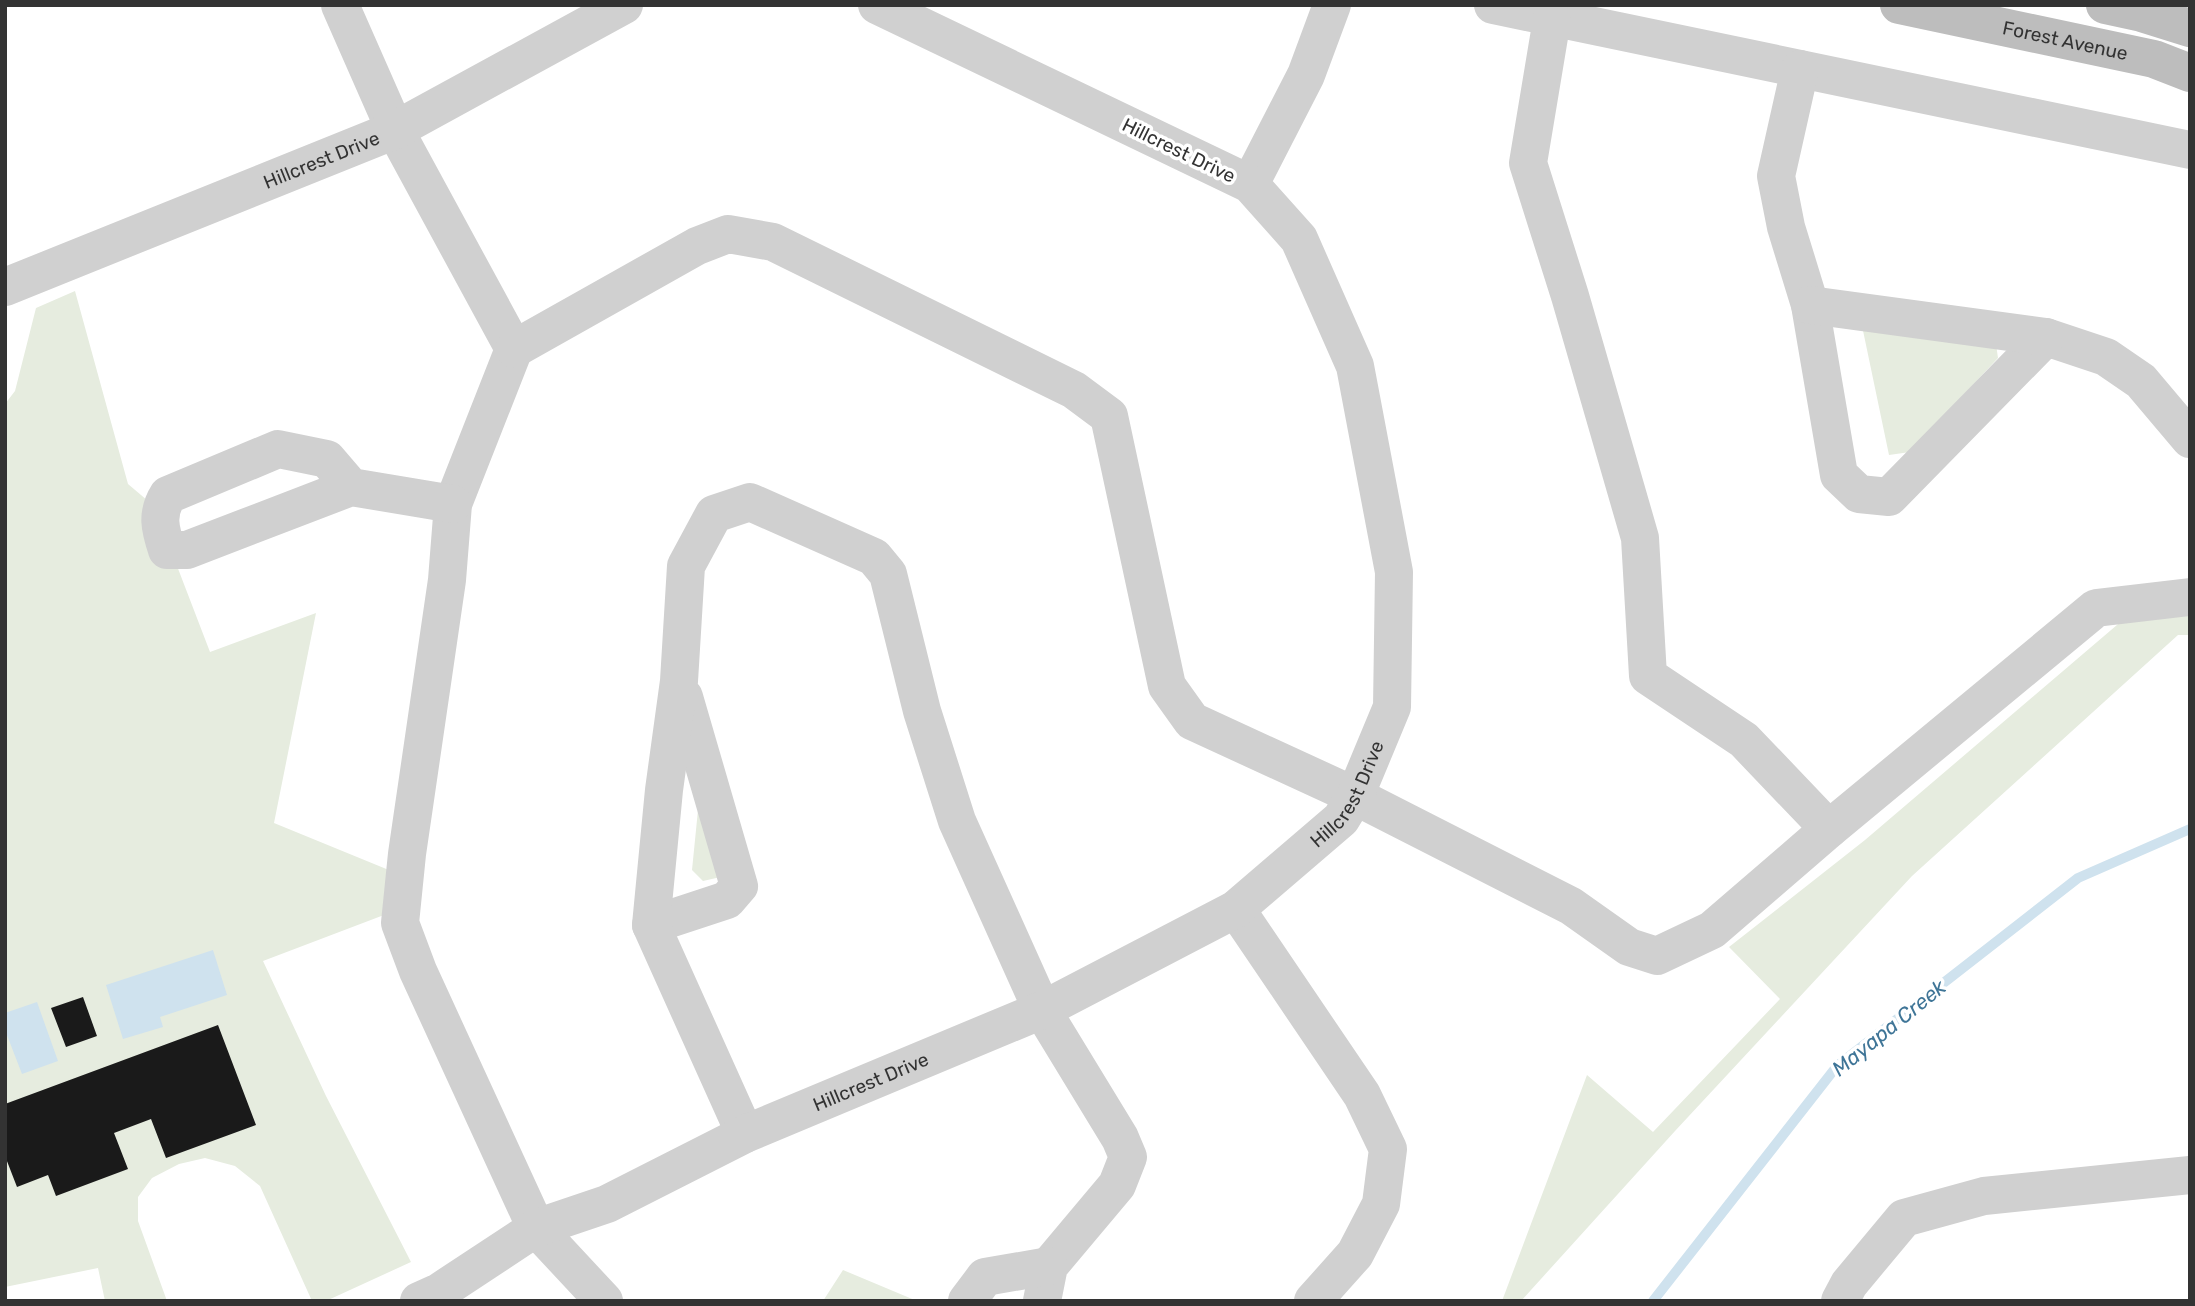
<svg xmlns="http://www.w3.org/2000/svg" width="2195" height="1306" font-family="Rubik,sans-serif">
  <rect width="100%" height="100%" fill="#fff"/>
  <!-- green -->
  <path fill="#e6ecdf" d="M 75,291 L 128,484 L 154,506 L 210,652 L 316,613 L 274,823 L 401,875 L 405,907 L 263,961 L 326,1096 L 411,1262 L 326,1301 L 312,1301 L 260,1186 L 235,1166 L 205,1158 L 179,1164 L 152,1178 L 138,1197 L 138,1221 L 167,1301 L 105,1301 L 98,1268 L 5,1287 L 5,404 L 15,391 L 36,308 Z
    M 1861,321 L 1996,344 L 1998,358 L 1910,452 L 1889,455 Z
    M 2190,608 L 2190,635 L 2178,635 L 1912,876 L 1675,1131 L 1521,1301 L 1502,1301 L 1587,1075 L 1653,1132 L 1780,999 L 1729,947 L 1865,840 L 2131,613 Z
    M 702,770 L 725,876 L 703,881 L 692,870 Z
    M 843,1270 L 917,1301 L 823,1301 Z"/>
  <!-- water -->
  <path fill="#cfe2ee" d="M 213,950 L 227,995 L 160,1017 L 163,1027 L 123,1039 L 106,985 Z
    M 37,1002 L 58,1061 L 22,1074 L 5,1030 L 5,1013 Z"/>
  <g fill="none" stroke-linecap="round" stroke-linejoin="round">
    <!-- stream -->
    <path stroke="#cfe2ee" stroke-width="10" d="M 1653,1301 L 1837,1066 L 2078,878 L 2190,829"/>
  </g>
  <!-- building -->
  <path fill="#1a1a1a" d="M 83,997 L 97,1036 L 66,1047 L 51,1008 Z
    M 218,1025 L 256,1125 L 166,1158 L 151,1119 L 114,1133 L 128,1169 L 56,1196 L 48,1175 L 17,1187 L 5,1156 L 5,1104 Z"/>
  <g fill="none" stroke-linecap="round" stroke-linejoin="round">
    <!-- street -->
    <g stroke="#d0d0d0" stroke-width="38">
      <path d="M 340,5 L 395,130 L 514,349 L 453,504 L 447,580 L 407,854 L 400,923 L 418,971 L 536,1228 L 604,1301"/>
      <path d="M 1493,5 L 2190,150"/>
      <path d="M 1552,19 L 1528,163 L 1570,296 L 1640,538 L 1648,676 L 1744,740 L 1829,829"/>
      <path d="M 1800,69 L 1776,176 L 1786,227 L 1810,305 L 1839,475 L 1859,494 L 1889,497 L 2046,337 L 2106,357 L 2141,381 L 2190,439"/>
      <path d="M 1250,184 L 1306,75 L 1332,5"/>
      <path id="s1" d="M 5,287 L 395,130 L 624,5"/>
      <path d="M 1810,305 L 2046,337"/>
      <path d="M 514,349 L 697,246 L 728,234 L 773,242 L 1074,390 L 1109,416 L 1167,686 L 1192,721 L 1355,796 L 1571,906 L 1629,947 L 1657,956 L 1712,930 L 1829,829 L 2096,608 L 2190,597"/>
      <path d="M 351,487 L 327,459 L 278,449 L 168,495 C 156,514 160,529 167,550 L 187,550 L 351,487 L 453,504"/>
      <path d="M 1236,909 L 1362,1095 L 1388,1149 L 1381,1204 L 1355,1254 L 1313,1301"/>
      <path d="M 651,925 L 727,900 L 739,886 L 684,697"/>
      <path d="M 745,1134 L 651,925 L 664,790 L 679,681 L 686,566 L 714,514 L 750,502 L 874,557 L 888,574 L 922,711 L 957,821 L 1042,1010 L 1120,1138 L 1128,1157 L 1117,1185 L 1049,1266 L 1042,1301"/>
      <path id="s2" d="M 419,1301 L 439,1292 L 536,1228 L 607,1204 L 745,1134 L 1042,1010 L 1236,909 L 1341,819 L 1355,796 L 1392,707 L 1394,572 L 1355,366 L 1299,239 L 1250,184 L 877,5"/>
      <path d="M 967,1301 L 985,1277 L 1049,1266"/>
      <path d="M 1840,1301 L 1849,1284 L 1904,1218 L 1984,1196 L 2190,1175"/>
    </g>
    <!-- secondary -->
    <g stroke="#bdbdbd" stroke-width="38">
      <path id="s3" d="M 1899,5 L 2154,59 L 2190,73"/>
      <path d="M 2105,5 L 2142,13 L 2190,28"/>
    </g>
  </g>
  <g text-anchor="middle" stroke-width="7" stroke-linejoin="round" paint-order="stroke">
    <!-- street labels -->
    <g font-size="19" fill="#333" stroke="#fff">
      <text dy="7" stroke="none"><textPath href="#s3" startOffset="170">Forest Avenue</textPath></text>
      <text transform="translate(1179 150) rotate(26)" y="7">Hillcrest Drive</text>
      <text dy="7" stroke="none"><textPath href="#s1" startOffset="341">Hillcrest Drive</textPath></text>
      <text dy="7" stroke="none"><textPath href="#s2" startOffset="1071">Hillcrest Drive</textPath></text>
      <text dy="7" stroke="none"><textPath href="#s2" startOffset="504">Hillcrest Drive</textPath></text>
    </g>
    <!-- water labels -->
    <g font-size="21" font-style="italic" fill="#3f7597" stroke="#fff">
      <text transform="translate(1889 1028) rotate(-39)" y="7">Mayapa Creek</text>
    </g>
  </g>
  <!-- border -->
  <rect width="2195" height="1306" fill="none" stroke="#333333" stroke-width="14"/>
</svg>
